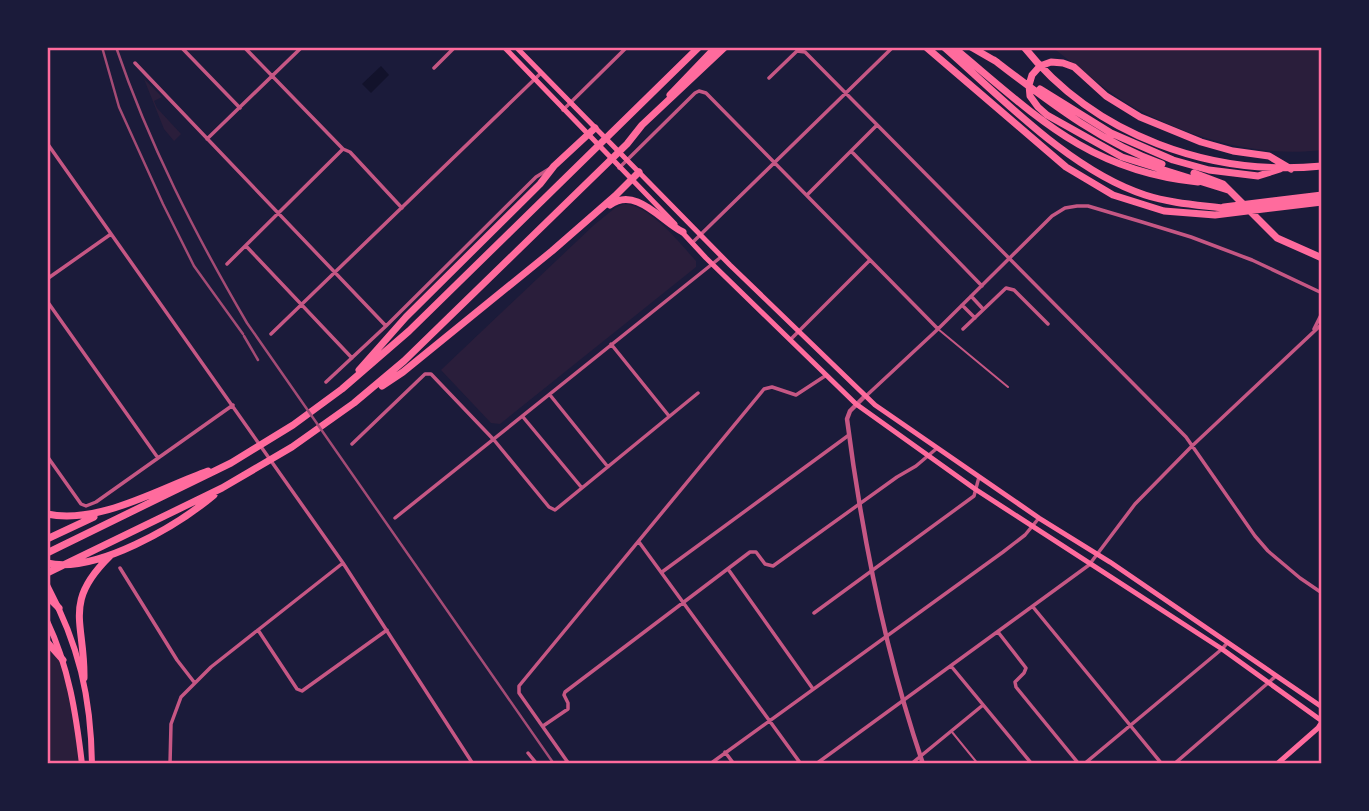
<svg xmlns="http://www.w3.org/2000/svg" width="1369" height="811" font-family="Roboto,sans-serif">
  <rect width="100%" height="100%" fill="#1b1b3a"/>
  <!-- green -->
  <path fill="#2a1e3b" d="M 1052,47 L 1322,47 L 1322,150 C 1259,158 1190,138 1135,108 C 1108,93 1077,66 1052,47 Z
    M 144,79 L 162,97 L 154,101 L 157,108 L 181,134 L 174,141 L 164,129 Z
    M 624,204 C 650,205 679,242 696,261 L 696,267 L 500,424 L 491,423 L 441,370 L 594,225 L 615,208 Z
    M 47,642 L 63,660 L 82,764 L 47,764 Z"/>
  <!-- water -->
  <path fill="#12122b" d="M 381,66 L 389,75 L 371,93 L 362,84 Z"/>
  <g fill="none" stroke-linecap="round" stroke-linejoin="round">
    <!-- service -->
    <path stroke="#c65784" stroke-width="2" d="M 938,329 L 1008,387
      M 952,732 L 978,764"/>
    <!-- minor -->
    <path stroke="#c65784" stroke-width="3.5" d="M 181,47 L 240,108
      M 244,47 L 343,149 L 350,152 L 402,208
      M 135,63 L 386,326
      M 434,68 L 455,47
      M 769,78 L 797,51 L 805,52 L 1186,437 L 1255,536 L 1268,551 L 1300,578 L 1322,593
      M 563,110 L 627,47
      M 207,139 L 302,47
      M 47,143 L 343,563 L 473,764
      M 851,151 L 982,286
      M 619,168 L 695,93 L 699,91 L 706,93 L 938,329
      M 807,195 L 877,125
      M 693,242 L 893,47
      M 246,246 L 352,358
      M 227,264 L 343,149
      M 47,279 L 111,234
      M 971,296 L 983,309
      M 47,301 L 158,458
      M 962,305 L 975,318
      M 963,329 L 1006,288 L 1014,290 L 1048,324
      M 1314,329 L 1322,313
      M 271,334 L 541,73
      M 790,340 L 870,260
      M 611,344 L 669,416
      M 326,382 L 386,326 L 536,177 L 549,169
      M 550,395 L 608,467
      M 866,396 L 938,329 L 1052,216 L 1065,208 L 1077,206 L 1088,206 L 1142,222 L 1191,237 L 1252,260 L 1322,293
      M 523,417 L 582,488
      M 352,444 L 425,374 L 431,374 L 494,440 L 549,507 L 555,510 L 698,393
      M 47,456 L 81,504 L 86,506 L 96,502 L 233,405
      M 395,518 L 721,257
      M 639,542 L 801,764
      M 120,568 L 177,660 L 194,682
      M 728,569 L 813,689
      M 662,572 L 849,435
      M 1033,607 L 1162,764
      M 814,613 L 974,496 L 979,477
      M 258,630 L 297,689 L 302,691 L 387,630
      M 998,632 L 1026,668 L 1024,673 L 1015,682 L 1016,687 L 1079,764
      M 951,666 L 1032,764
      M 543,726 L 568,709 L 568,703 L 564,695 L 565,692 L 750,552 L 756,552 L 765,564 L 773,566 L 897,477 L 916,466 L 936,449
      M 725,752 L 734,764
      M 528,753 L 537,764
      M 170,764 L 171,724 L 181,697 L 211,667 L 343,563
      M 569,764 L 519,693 L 519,686 L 764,389 L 772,387 L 796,395 L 825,376
      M 710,764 L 1003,552 L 1025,535 L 1039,518
      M 816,764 L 1089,565 L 1135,504 L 1191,447 L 1322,324
      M 911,764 L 983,705
      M 1084,764 L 1222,649 L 1228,642
      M 1174,764 L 1276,676"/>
    <!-- tertiary -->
    <path stroke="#c65784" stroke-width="4.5" d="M 865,396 L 850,411 L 847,419 C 862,536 885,652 923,764"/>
    <!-- secondary -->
    <path stroke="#ff6b9d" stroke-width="5" d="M 504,47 L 675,224
      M 516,47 L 730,265 L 875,405 L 1039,518 L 1110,562 L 1322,707
      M 681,231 L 706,258 L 856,404 L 975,489 L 1222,649 L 1322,721
      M 1277,764 L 1318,728 L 1322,722"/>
    <!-- primary -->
    <path stroke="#ff6b9d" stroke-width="6" d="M 47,585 C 79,645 91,697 92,764
      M 47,621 C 69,667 76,714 82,764"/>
    <!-- motorway -->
    <path stroke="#ff6b9d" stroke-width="7" d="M 926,47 L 1066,167 L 1113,195 L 1164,211 L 1215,215 L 1322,202
      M 944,47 C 1002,98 1071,171 1145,195 C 1173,204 1201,205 1230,209
      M 953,47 C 1034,114 1087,171 1198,182
      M 971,47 L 997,62
      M 1024,47 C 1095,136 1211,177 1322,166
      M 994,60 C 1047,100 1098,141 1162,164
      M 1040,89 L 1111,133 L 1173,160 L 1209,170 L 1258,176 L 1280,169
      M 670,95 L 716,47
      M 1194,173 L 1223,184 L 1277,238 L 1322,258
      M 1228,190 L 1122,157 L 1047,115 L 1038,107 L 1030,96 L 1029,85 L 1032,75 L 1040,66 L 1051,62 L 1063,63 L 1074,67 L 1106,96 L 1140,117 L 1201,142 L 1233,151 L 1269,156 L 1291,169
      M 610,205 C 636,186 662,222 683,232
      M 1224,207 L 1322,195
      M 359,370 L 406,317 L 540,184 L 554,166 L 595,128
      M 382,386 L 403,372 L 552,251 L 615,196 L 639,172
      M 47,514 C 99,525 160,488 208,471
      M 47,539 L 94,517
      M 47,553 L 231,463 L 293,425 L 342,389 L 409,331 L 699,47
      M 47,563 C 96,574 177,526 214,495
      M 47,573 L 222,488 L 292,447 L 354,403 L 404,361 L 627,144 L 642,125 L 725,47
      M 47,596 L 59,608
      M 47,642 L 63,660
      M 84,678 C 85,622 62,603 110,556"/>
    <!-- rail -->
    <path stroke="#a44b75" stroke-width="2.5" d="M 102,47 L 119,107 L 163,204 L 194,266 L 243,334
      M 116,47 C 149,144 195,234 247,323 L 554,764
      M 244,336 L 258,360"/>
  </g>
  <!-- border -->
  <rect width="1369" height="811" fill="none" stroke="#1b1b3a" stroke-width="98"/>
  <rect x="49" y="49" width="1271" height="713" fill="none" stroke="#ff6b9d" stroke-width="2.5"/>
</svg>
